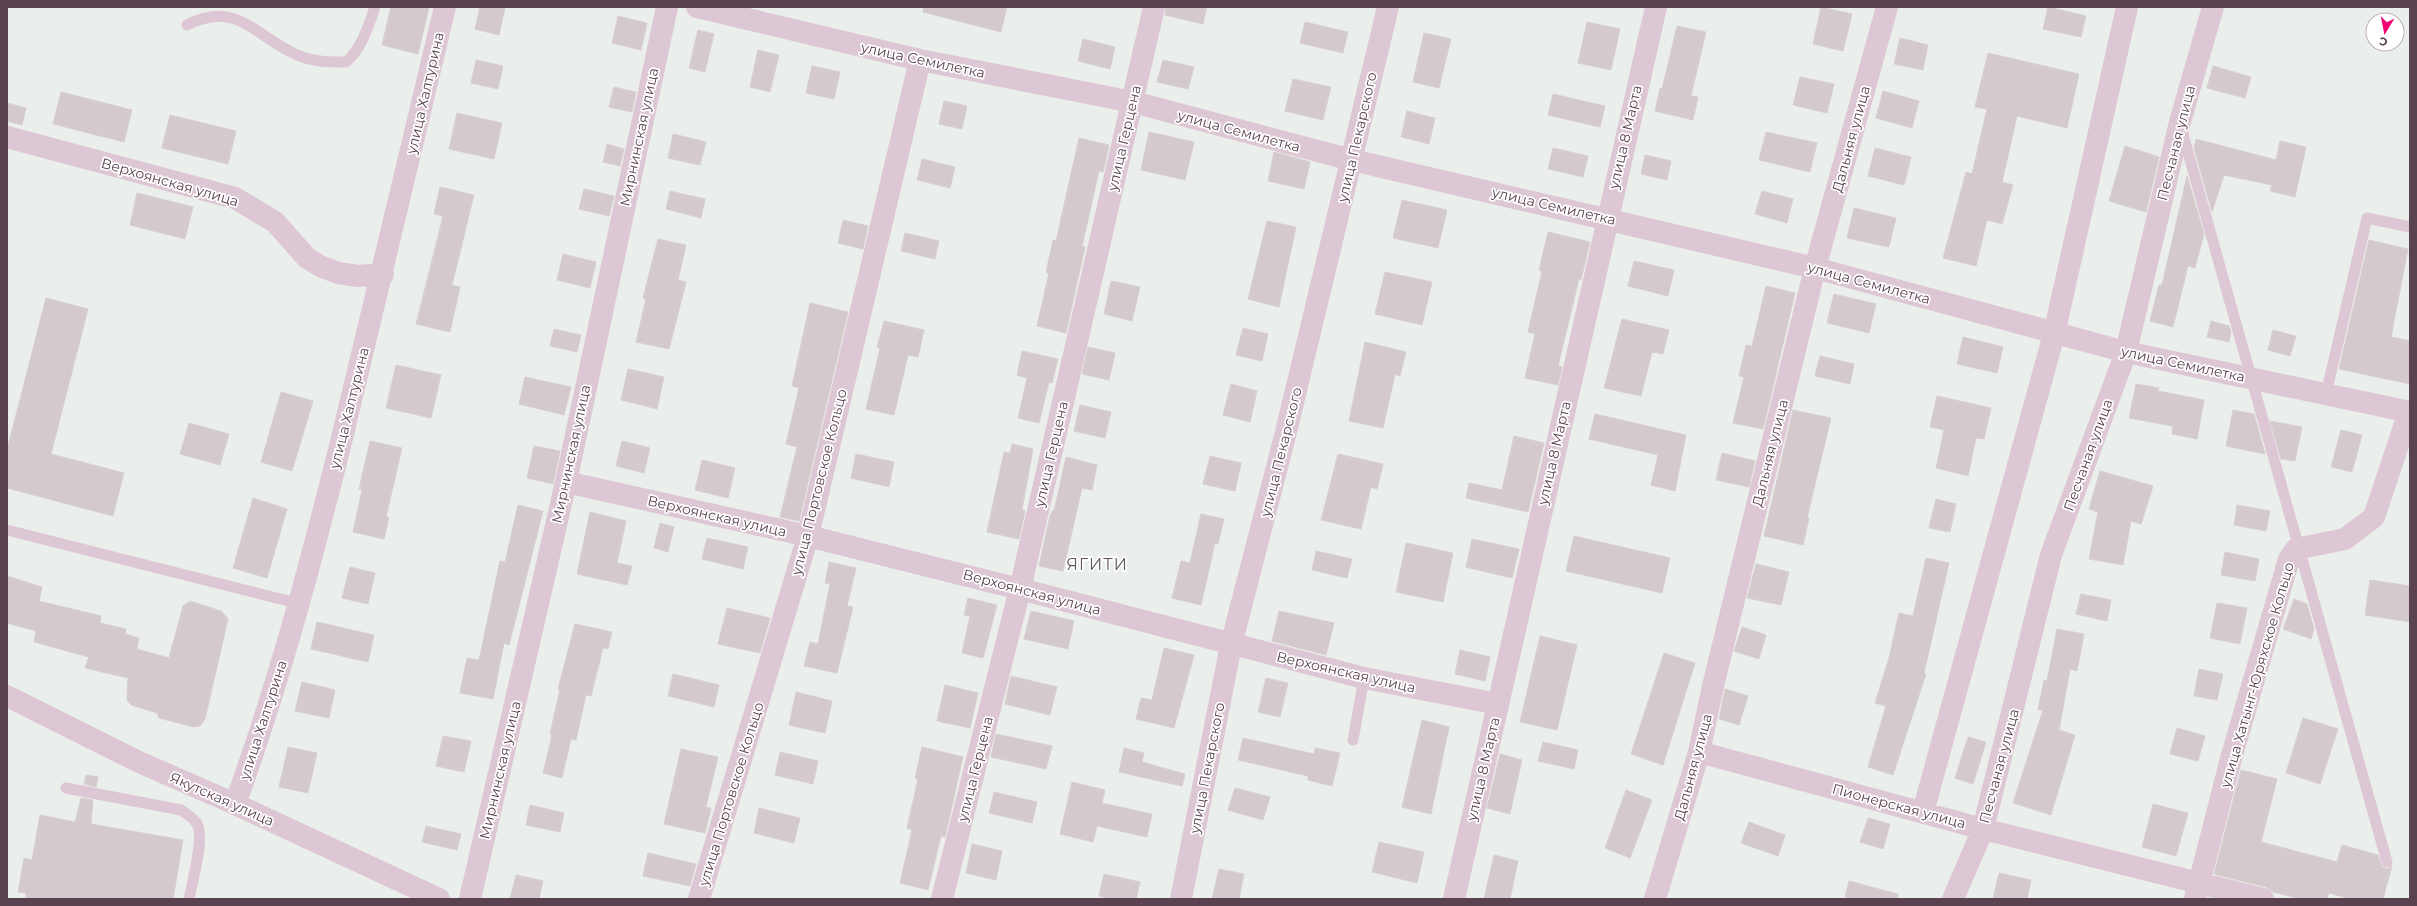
<svg xmlns="http://www.w3.org/2000/svg" width="2417" height="906" font-family="Montserrat,sans-serif">
  <rect width="100%" height="100%" fill="#ebefeb"/>
  <!-- building -->
  <path fill="#d4cacd" stroke="#d8ced2" d="M 391,7 L 429,7 L 418,54 L 382,45 Z
    M 480,7 L 505,7 L 499,35 L 475,29 Z
    M 924,7 L 1007,7 L 1001,32 L 923,12 Z
    M 1166,7 L 1207,7 L 1203,24 L 1165,15 Z
    M 1821,7 L 1852,14 L 1843,51 L 1813,44 Z
    M 2048,7 L 2086,16 L 2081,37 L 2043,29 Z
    M 618,16 L 647,23 L 641,50 L 612,43 Z
    M 1305,22 L 1348,32 L 1343,53 L 1300,43 Z
    M 1587,22 L 1620,29 L 1611,70 L 1578,63 Z
    M 1677,26 L 1706,32 L 1691,96 L 1698,97 L 1693,120 L 1655,111 L 1660,88 L 1662,89 Z
    M 698,30 L 714,34 L 705,72 L 689,68 Z
    M 1424,33 L 1451,39 L 1439,88 L 1413,82 Z
    M 1900,38 L 1928,45 L 1923,70 L 1894,64 Z
    M 1083,39 L 1115,47 L 1110,69 L 1078,61 Z
    M 758,50 L 779,55 L 770,92 L 750,87 Z
    M 1988,53 L 2079,74 L 2067,128 L 2017,116 L 2002,182 L 2013,185 L 2002,224 L 1987,220 L 1976,266 L 1943,258 L 1966,172 L 1972,174 L 1987,109 L 1975,107 Z
    M 476,60 L 503,66 L 498,89 L 471,83 Z
    M 1163,60 L 1194,67 L 1188,89 L 1157,82 Z
    M 812,66 L 840,72 L 834,99 L 806,93 Z
    M 2213,66 L 2251,77 L 2245,98 L 2207,88 Z
    M 1800,77 L 1834,84 L 1827,113 L 1793,105 Z
    M 1293,79 L 1331,87 L 1323,120 L 1285,111 Z
    M 614,87 L 636,92 L 632,112 L 609,107 Z
    M 1883,91 L 1919,101 L 1912,128 L 1876,118 Z
    M 61,92 L 132,110 L 124,142 L 53,124 Z
    M 1553,94 L 1605,106 L 1600,127 L 1548,115 Z
    M 944,101 L 967,106 L 962,129 L 939,124 Z
    M 7,103 L 26,108 L 22,125 L 7,121 Z
    M 1407,111 L 1435,118 L 1429,144 L 1401,137 Z
    M 457,113 L 502,123 L 494,159 L 449,149 Z
    M 170,115 L 236,131 L 228,164 L 162,148 Z
    M 1149,132 L 1194,142 L 1185,180 L 1141,170 Z
    M 1766,132 L 1817,143 L 1810,172 L 1759,160 Z
    M 673,134 L 706,142 L 700,165 L 668,158 Z
    M 1079,138 L 1109,145 L 1103,172 L 1099,171 L 1082,246 L 1085,247 L 1066,333 L 1037,326 L 1049,273 L 1046,272 L 1053,240 L 1056,241 Z
    M 2196,139 L 2276,160 L 2280,141 L 2306,147 L 2295,197 L 2270,191 L 2272,185 L 2224,175 L 2212,212 L 2194,148 Z
    M 607,144 L 624,149 L 620,166 L 603,162 Z
    M 2125,146 L 2159,157 L 2146,212 L 2109,201 Z
    M 1553,148 L 1588,156 L 1583,177 L 1548,169 Z
    M 1875,148 L 1911,157 L 1904,185 L 1868,176 Z
    M 1274,152 L 1310,162 L 1304,189 L 1268,181 Z
    M 1645,155 L 1671,161 L 1667,180 L 1641,174 Z
    M 922,159 L 955,167 L 950,188 L 917,180 Z
    M 2187,176 L 2204,234 L 2195,268 L 2188,266 L 2173,327 L 2150,321 L 2159,285 L 2162,285 Z
    M 440,187 L 474,195 L 452,285 L 460,287 L 450,332 L 416,324 L 443,216 L 434,214 Z
    M 584,189 L 614,196 L 609,216 L 579,209 Z
    M 670,191 L 705,199 L 701,218 L 666,209 Z
    M 1762,191 L 1793,199 L 1787,223 L 1755,214 Z
    M 137,193 L 193,207 L 185,239 L 130,225 Z
    M 1402,200 L 1447,210 L 1438,248 L 1393,238 Z
    M 1854,208 L 1896,218 L 1889,247 L 1847,238 Z
    M 843,220 L 868,226 L 863,249 L 838,243 Z
    M 1267,221 L 1296,227 L 1279,307 L 1248,299 Z
    M 1548,232 L 1590,242 L 1581,280 L 1579,279 L 1558,366 L 1562,367 L 1558,385 L 1525,378 L 1535,334 L 1528,332 L 1542,271 L 1539,270 Z
    M 905,233 L 939,241 L 935,259 L 901,251 Z
    M 658,239 L 686,245 L 678,280 L 686,282 L 669,349 L 636,342 L 646,299 L 643,298 Z
    M 2369,240 L 2408,249 L 2391,337 L 2410,341 L 2410,384 L 2339,369 Z
    M 563,254 L 596,262 L 590,288 L 557,280 Z
    M 1634,261 L 1674,270 L 1668,296 L 1628,286 Z
    M 1385,272 L 1432,282 L 1422,325 L 1375,314 Z
    M 1111,281 L 1140,287 L 1132,321 L 1104,314 Z
    M 1766,286 L 1795,293 L 1763,429 L 1733,423 L 1744,377 L 1739,376 L 1746,345 L 1752,346 Z
    M 1834,294 L 1876,304 L 1869,333 L 1827,323 Z
    M 46,298 L 88,309 L 51,454 L 124,473 L 113,516 L 7,488 L 7,450 Z
    M 810,303 L 848,312 L 799,521 L 780,517 L 797,447 L 786,444 L 799,388 L 792,386 Z
    M 1622,319 L 1669,330 L 1663,354 L 1652,352 L 1641,396 L 1604,388 Z
    M 884,321 L 924,330 L 918,357 L 908,355 L 894,415 L 866,409 L 880,348 L 877,347 Z
    M 2211,321 L 2229,326 L 2231,332 L 2229,342 L 2207,337 Z
    M 1243,328 L 1268,334 L 1262,361 L 1236,355 Z
    M 554,329 L 581,335 L 577,352 L 550,346 Z
    M 2273,330 L 2296,336 L 2290,356 L 2268,350 Z
    M 1963,337 L 2003,347 L 1997,373 L 1957,364 Z
    M 1365,342 L 1406,352 L 1400,376 L 1395,374 L 1383,428 L 1349,421 Z
    M 1088,347 L 1115,353 L 1109,380 L 1082,374 Z
    M 1022,351 L 1058,359 L 1052,383 L 1049,382 L 1039,423 L 1018,418 L 1027,378 L 1017,375 Z
    M 1820,356 L 1854,364 L 1850,384 L 1815,376 Z
    M 396,365 L 441,375 L 431,418 L 386,408 Z
    M 628,369 L 664,377 L 657,409 L 621,400 Z
    M 525,377 L 571,387 L 564,415 L 519,404 Z
    M 1231,384 L 1257,391 L 1250,422 L 1223,415 Z
    M 2136,384 L 2159,388 L 2158,391 L 2204,400 L 2197,439 L 2172,434 L 2173,426 L 2129,418 Z
    M 281,392 L 313,401 L 292,471 L 261,462 Z
    M 1937,396 L 1991,408 L 1984,439 L 1976,438 L 1968,476 L 1936,468 L 1944,430 L 1930,427 Z
    M 1080,405 L 1111,412 L 1105,438 L 1074,431 Z
    M 1793,410 L 1831,418 L 1807,518 L 1809,518 L 1803,545 L 1764,536 Z
    M 2233,410 L 2254,414 L 2265,454 L 2226,446 Z
    M 1595,414 L 1686,435 L 1675,491 L 1651,485 L 1658,455 L 1589,439 Z
    M 2270,421 L 2302,427 L 2295,461 L 2281,459 Z
    M 189,423 L 229,434 L 220,465 L 180,454 Z
    M 2341,430 L 2362,435 L 2352,472 L 2331,467 Z
    M 1514,436 L 1544,443 L 1528,512 L 1466,498 L 1469,483 L 1502,490 Z
    M 370,441 L 402,448 L 386,517 L 389,517 L 384,539 L 353,532 L 362,490 L 359,489 Z
    M 622,441 L 650,448 L 644,473 L 616,466 Z
    M 1012,444 L 1033,449 L 1022,510 L 1025,511 L 1019,539 L 987,532 L 1004,452 L 1010,453 Z
    M 534,446 L 560,451 L 553,484 L 527,478 Z
    M 1722,453 L 1755,461 L 1749,487 L 1716,480 Z
    M 856,454 L 894,462 L 889,487 L 851,478 Z
    M 1338,454 L 1383,464 L 1377,489 L 1371,487 L 1361,529 L 1321,520 Z
    M 1210,456 L 1241,463 L 1235,491 L 1203,484 Z
    M 1066,457 L 1097,465 L 1092,490 L 1082,488 L 1063,571 L 1039,566 L 1050,516 L 1055,507 Z
    M 702,460 L 735,468 L 728,498 L 695,490 Z
    M 2100,471 L 2153,486 L 2141,524 L 2131,521 L 2123,565 L 2089,559 L 2098,512 L 2089,509 Z
    M 253,498 L 287,509 L 267,578 L 233,568 Z
    M 1936,499 L 1956,504 L 1950,532 L 1929,528 Z
    M 518,505 L 543,511 L 509,645 L 504,643 L 493,699 L 460,693 L 467,658 L 479,660 L 500,561 L 505,562 Z
    M 2237,505 L 2270,511 L 2266,531 L 2234,525 Z
    M 590,512 L 626,521 L 617,563 L 632,566 L 627,585 L 577,574 Z
    M 1201,514 L 1224,519 L 1218,544 L 1215,543 L 1201,605 L 1172,598 L 1181,561 L 1190,563 Z
    M 660,523 L 674,527 L 668,552 L 654,548 Z
    M 1574,536 L 1670,558 L 1662,593 L 1566,571 Z
    M 707,538 L 748,547 L 743,569 L 702,559 Z
    M 1472,539 L 1519,549 L 1512,578 L 1466,567 Z
    M 1406,543 L 1453,553 L 1443,602 L 1396,592 Z
    M 1316,551 L 1352,559 L 1347,578 L 1312,570 Z
    M 2225,552 L 2259,559 L 2255,581 L 2221,575 Z
    M 1926,558 L 1949,563 L 1924,673 L 1926,674 L 1893,775 L 1868,767 L 1886,706 L 1875,703 L 1889,658 L 1899,613 L 1913,616 Z
    M 829,562 L 856,568 L 847,606 L 853,607 L 837,673 L 804,666 L 810,642 L 818,644 L 830,584 L 825,583 Z
    M 1756,564 L 1789,572 L 1781,605 L 1747,598 Z
    M 350,567 L 375,573 L 368,604 L 342,598 Z
    M 7,576 L 42,587 L 39,601 L 101,616 L 100,623 L 126,629 L 125,634 L 139,638 L 137,649 L 169,658 L 183,606 L 190,601 L 221,611 L 228,619 L 205,719 L 200,726 L 194,727 L 159,718 L 157,713 L 131,705 L 127,700 L 128,678 L 85,668 L 89,657 L 34,642 L 36,631 L 7,623 Z
    M 2370,580 L 2410,586 L 2410,622 L 2365,615 Z
    M 2081,594 L 2111,600 L 2107,621 L 2076,614 Z
    M 968,598 L 997,605 L 983,658 L 962,653 L 970,616 L 964,615 Z
    M 2294,599 L 2307,604 L 2314,629 L 2311,639 L 2283,629 Z
    M 2217,603 L 2247,608 L 2240,644 L 2210,638 Z
    M 727,608 L 770,618 L 760,653 L 718,644 Z
    M 1031,611 L 1074,621 L 1068,649 L 1024,639 Z
    M 1279,611 L 1334,623 L 1326,655 L 1272,641 Z
    M 317,622 L 374,635 L 368,662 L 311,649 Z
    M 575,624 L 612,632 L 608,649 L 603,648 L 591,696 L 586,695 L 576,740 L 571,739 L 562,778 L 543,773 L 552,735 L 550,734 L 560,689 L 558,689 Z
    M 1742,627 L 1766,635 L 1759,659 L 1734,651 Z
    M 2057,629 L 2084,634 L 2077,671 L 2070,669 L 2059,730 L 2075,735 L 2051,815 L 2013,803 L 2043,710 L 2038,710 L 2044,680 L 2047,681 Z
    M 1540,636 L 1577,645 L 1557,730 L 1520,722 Z
    M 1164,648 L 1194,655 L 1174,728 L 1136,719 L 1141,698 L 1152,700 Z
    M 1460,650 L 1490,657 L 1485,681 L 1455,674 Z
    M 1664,653 L 1695,663 L 1663,765 L 1631,754 Z
    M 2199,669 L 2223,674 L 2217,700 L 2194,696 Z
    M 673,674 L 719,685 L 714,707 L 668,696 Z
    M 1011,676 L 1057,687 L 1050,715 L 1005,704 Z
    M 1266,678 L 1288,683 L 1280,717 L 1258,712 Z
    M 302,682 L 335,690 L 329,718 L 295,711 Z
    M 945,685 L 978,693 L 970,728 L 937,721 Z
    M 1725,689 L 1748,696 L 1739,725 L 1719,719 Z
    M 796,692 L 832,701 L 825,733 L 789,725 Z
    M 2303,718 L 2338,729 L 2320,784 L 2286,773 Z
    M 1422,720 L 1449,727 L 1431,814 L 1402,807 Z
    M 2177,728 L 2205,736 L 2198,761 L 2170,754 Z
    M 996,734 L 1052,746 L 1046,769 L 991,757 Z
    M 443,736 L 471,741 L 464,772 L 436,766 Z
    M 1968,737 L 1986,742 L 1973,784 L 1955,778 Z
    M 1243,738 L 1314,754 L 1315,748 L 1340,753 L 1332,786 L 1308,780 L 1308,776 L 1238,760 Z
    M 1543,742 L 1578,750 L 1574,769 L 1538,761 Z
    M 288,747 L 317,753 L 308,793 L 279,787 Z
    M 922,747 L 963,757 L 945,837 L 941,836 L 928,890 L 900,883 L 912,830 L 907,828 L 918,779 L 915,778 Z
    M 1124,748 L 1144,753 L 1142,762 L 1185,774 L 1182,786 L 1119,772 Z
    M 681,749 L 718,757 L 706,807 L 711,808 L 705,833 L 664,824 Z
    M 780,752 L 818,761 L 813,784 L 775,775 Z
    M 1500,754 L 1522,760 L 1510,814 L 1487,808 Z
    M 2241,770 L 2277,779 L 2261,842 L 2337,862 L 2342,845 L 2378,855 L 2382,867 L 2388,869 L 2392,866 L 2383,899 L 2351,899 L 2329,893 L 2327,899 L 2300,899 L 2273,892 L 2266,887 L 2214,874 Z
    M 86,775 L 98,777 L 96,787 L 84,784 Z
    M 1072,782 L 1105,790 L 1102,803 L 1152,814 L 1147,837 L 1097,826 L 1093,842 L 1060,834 Z
    M 1235,788 L 1270,797 L 1263,820 L 1228,810 Z
    M 1626,790 L 1652,800 L 1630,858 L 1605,848 Z
    M 994,792 L 1037,802 L 1032,823 L 989,813 Z
    M 81,798 L 93,800 L 91,824 L 183,840 L 173,899 L 26,899 L 26,893 L 18,892 L 24,858 L 32,860 L 40,815 L 75,822 Z
    M 2153,804 L 2188,813 L 2176,856 L 2142,847 Z
    M 530,805 L 564,813 L 560,832 L 526,825 Z
    M 759,808 L 800,818 L 794,843 L 754,833 Z
    M 1868,818 L 1890,824 L 1883,849 L 1860,842 Z
    M 1749,822 L 1785,835 L 1778,856 L 1741,843 Z
    M 426,826 L 461,834 L 457,850 L 422,842 Z
    M 1379,842 L 1424,852 L 1417,883 L 1372,872 Z
    M 972,844 L 1002,851 L 996,880 L 966,873 Z
    M 648,853 L 696,864 L 690,886 L 643,876 Z
    M 1494,855 L 1518,861 L 1510,899 L 1484,899 Z
    M 1219,869 L 1244,874 L 1239,899 L 1212,899 Z
    M 1999,873 L 2031,880 L 2027,899 L 1993,899 Z
    M 1104,874 L 1140,882 L 1136,899 L 1111,899 L 1099,896 Z
    M 516,875 L 543,881 L 539,899 L 510,899 Z
    M 1849,881 L 1898,894 L 1897,899 L 1853,899 L 1845,897 Z"/>
  <g fill="none" stroke-linecap="round" stroke-linejoin="round">
    <!-- service -->
    <path stroke="#dec7d4" stroke-width="11" d="M 187,25 C 236,0 254,35 295,54 C 312,62 327,62 346,62 C 362,48 368,27 375,7
      M 2182,131 L 2387,862
      M 2326,394 L 2367,218 L 2410,227
      M 7,530 L 300,604
      M 1353,740 L 1364,678
      M 66,788 L 181,810 C 186,814 194,818 197,824 C 205,837 192,883 189,899"/>
    <!-- minor -->
    <path stroke="#dec7d4" stroke-width="22" d="M 697,7 L 920,60 L 1133,102 L 1352,160 L 1815,268 L 2126,352 L 2410,412
      M 7,137 L 235,198 L 275,222 L 307,258 L 320,266 L 338,273 L 358,276 L 383,274
      M 566,482 L 808,536 L 1020,589 L 1364,678 L 1498,704
      M 7,696 L 139,762 L 235,804 L 439,899
      M 1699,752 L 1983,829 L 2263,899
      M 235,804 C 279,684 311,562 342,438 C 377,295 411,151 445,7
      M 1923,812 L 2054,334 L 2127,7
      M 470,899 L 566,482 L 667,7
      M 699,899 L 808,536 L 920,60
      M 942,899 L 1020,589 L 1154,7
      M 1181,899 L 1231,645 L 1285,436 L 1388,7
      M 1454,899 L 1656,7
      M 1655,899 L 1699,752 L 1713,686 L 1815,268 L 1887,7
      M 1953,899 L 1983,829 L 2051,555 L 2126,352 L 2180,122 L 2213,7
      M 2195,899 L 2232,755 L 2289,559 L 2296,549 L 2345,539 L 2374,517 L 2409,412"/>
  </g>
  <g text-anchor="middle" stroke-width="3.5" stroke-linejoin="round" paint-order="stroke">
    <!-- street labels -->
    <g font-size="14" fill="#5b4250" stroke="#fff">
      <text transform="translate(923 60) rotate(12)" y="5">улица Семилетка</text>
      <text transform="translate(425 93) rotate(-77)" y="5">улица Халтурина</text>
      <text transform="translate(1239 131) rotate(15)" y="5">улица Семилетка</text>
      <text transform="translate(639 137) rotate(-78)" y="5">Мирнинская улица</text>
      <text transform="translate(1357 137) rotate(-77)" y="5">улица Пекарского</text>
      <text transform="translate(1625 137) rotate(-77)" y="5">улица 8 Марта</text>
      <text transform="translate(1124 138) rotate(-77)" y="5">улица Герцена</text>
      <text transform="translate(1851 139) rotate(-75)" y="5">Дальняя улица</text>
      <text transform="translate(2176 143) rotate(-76)" y="5">Песчаная улица</text>
      <text transform="translate(170 182) rotate(16)" y="5">Верхоянская улица</text>
      <text transform="translate(1554 206) rotate(13)" y="5">улица Семилетка</text>
      <text transform="translate(1869 283) rotate(15)" y="5">улица Семилетка</text>
      <text transform="translate(2183 364) rotate(12)" y="5">улица Семилетка</text>
      <text transform="translate(349 408) rotate(-76)" y="5">улица Халтурина</text>
      <text transform="translate(1281 452) rotate(-76)" y="5">улица Пекарского</text>
      <text transform="translate(1554 453) rotate(-77)" y="5">улица 8 Марта</text>
      <text transform="translate(1770 453) rotate(-76)" y="5">Дальняя улица</text>
      <text transform="translate(571 454) rotate(-78)" y="5">Мирнинская улица</text>
      <text transform="translate(1051 454) rotate(-77)" y="5">улица Герцена</text>
      <text transform="translate(2088 455) rotate(-70)" y="5">Песчаная улица</text>
      <text transform="translate(819 482) rotate(-76)" y="5">улица Портовское Кольцо</text>
      <text transform="translate(717 516) rotate(13)" y="5">Верхоянская улица</text>
      <text transform="translate(1032 592) rotate(15)" y="5">Верхоянская улица</text>
      <text transform="translate(1346 672) rotate(13)" y="5">Верхоянская улица</text>
      <text transform="translate(2257 675) rotate(-74)" y="5">улица Хатынг-Юряхское Кольцо</text>
      <text transform="translate(263 720) rotate(-72)" y="5">улица Халтурина</text>
      <text transform="translate(1999 766) rotate(-75)" y="5">Песчаная улица</text>
      <text transform="translate(1693 767) rotate(-75)" y="5">Дальняя улица</text>
      <text transform="translate(1207 768) rotate(-79)" y="5">улица Пекарского</text>
      <text transform="translate(975 769) rotate(-76)" y="5">улица Герцена</text>
      <text transform="translate(1483 769) rotate(-77)" y="5">улица 8 Марта</text>
      <text transform="translate(500 770) rotate(-77)" y="5">Мирнинская улица</text>
      <text transform="translate(731 794) rotate(-73)" y="5">улица Портовское Кольцо</text>
      <text transform="translate(222 799) rotate(24)" y="5">Якутская улица</text>
      <text transform="translate(1899 806) rotate(15)" y="5">Пионерская улица</text>
    </g>
    <!-- quarter labels -->
    <g font-size="16" letter-spacing="1" fill="#61575c" stroke="#fff">
      <text x="1097" y="570">ЯГИТИ</text>
    </g>
  </g>
  <!-- border -->
  <rect width="2417" height="906" fill="none" stroke="#5b4250" stroke-width="16"/>
  <!-- north arrow -->
  <g transform="translate(2385 32) rotate(190)"><circle r="19" fill="#ffffff" stroke="#bdb3b9"/>
  <path d="M0-3L7 15L0 10L-7 15Z" fill="#f00474"/>
  <text y="-6" font-size="11" font-weight="bold" text-anchor="middle" fill="#5b4250">С</text>
  </g>
</svg>
